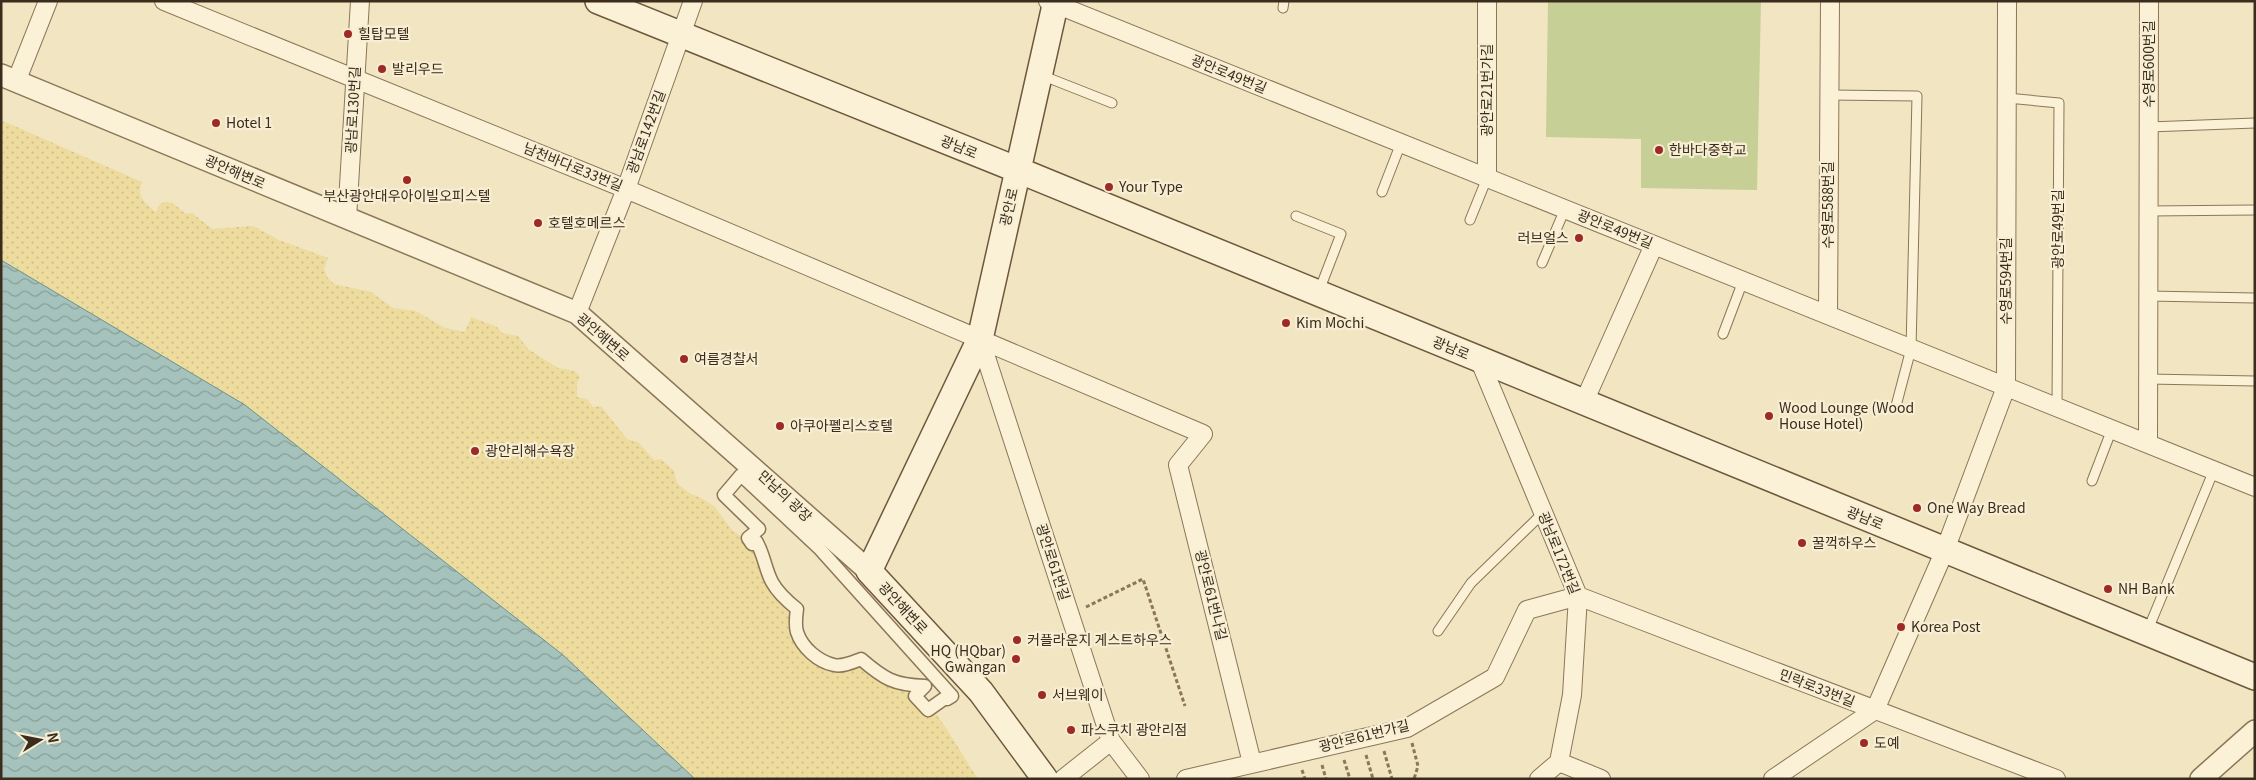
<svg xmlns="http://www.w3.org/2000/svg" width="2256" height="780" font-family="Georgia,'Noto Sans KR',serif">
  <defs>
    <pattern id="sand-dots" width="8" height="8" patternUnits="userSpaceOnUse" patternTransform="scale(1.25)"><rect width="8" height="8" fill="#eedc9e"/><path d="M2 2h.1M6 6h.1" fill="none" stroke="#cdbd88" stroke-width="1.8" stroke-linecap="round"/></pattern>
    <pattern id="water-waves" width="16" height="10" patternUnits="userSpaceOnUse" patternTransform="scale(1.25)"><rect width="16" height="10" fill="#a5c3bc"/><path d="M0 5q4-4 8 0t8 0" fill="none" stroke="#889f98"/></pattern>
  </defs>
  <rect width="100%" height="100%" fill="#f1e5c2"/>
  <!-- sand -->
  <path fill="url(#sand-dots)" d="M 3,121 L 142,182 C 136,197 144,202 156,212 L 160,204 C 172,198 176,207 186,214 L 192,213 L 212,229 L 253,226 L 279,240 L 328,258 L 324,269 L 327,277 L 334,284 L 371,292 L 393,308 L 416,311 L 445,328 L 465,332 L 471,317 L 497,327 L 502,333 L 518,336 L 528,349 L 558,368 L 575,371 L 580,377 L 577,383 L 577,397 L 587,399 L 593,407 L 601,406 L 627,439 L 638,442 L 654,460 L 661,459 L 674,471 L 677,483 L 689,493 L 703,499 L 715,507 L 732,530 L 739,535 L 748,538 L 797,609 L 801,642 L 836,666 L 861,659 L 911,686 L 916,696 L 938,708 L 936,714 C 952,735 963,757 978,779 L 695,779 L 563,655 L 245,405 L 1,260 L 1,122 Z"/>
  <!-- pitch -->
  <path fill="#c6cf96" d="M 1548,1 L 1761,1 L 1757,190 L 1641,188 L 1641,139 L 1546,137 Z"/>
  <!-- water -->
  <path fill="url(#water-waves)" stroke="#6b928a" d="M 1,260 L 245,405 L 563,655 L 695,779 L 1,779 Z"/>
  <g fill="none" stroke-linecap="round" stroke-linejoin="round">
    <defs>
      <path id="service" d="M 1283,8 L 1284,1
        M 1041,75 L 1112,103
        M 1829,95 L 1917,96 L 1911,349 L 1896,406
        M 2007,98 L 2059,103 L 2057,407
        M 2149,127 L 2255,123
        M 1382,192 L 1401,143
        M 2149,211 L 2255,210
        M 1296,216 L 1341,234 L 1319,291
        M 1470,220 L 1487,178
        M 1542,263 L 1565,209
        M 2148,296 L 2255,298
        M 1723,334 L 1743,281
        M 2148,379 L 2255,381
        M 2092,481 L 2112,429
        M 1438,631 L 1471,583 L 1543,513
        M 2147,632 L 2214,470"/>
      <path id="pedestrian" d="M 741,475 L 819,548 L 952,696 L 947,699 L 945,698 L 928,710 L 915,696 L 925,686 C 894,685 884,679 861,659 C 853,662 843,667 834,665 C 819,662 802,648 797,632 C 795,625 796,616 797,609 C 787,601 778,593 772,582 C 765,569 764,554 756,541 L 752,544 L 748,538 L 759,529 L 724,495 Z"/>
      <path id="minor" d="M 164,1 L 626,189 L 1203,434 L 1178,465 L 1252,763
        M 1048,1 L 2255,487
        M 1487,1 L 1487,178
        M 16,82 L 48,1
        M 347,219 L 360,1
        M 577,313 L 626,189 L 693,1
        M 1828,315 L 1830,1
        M 980,339 L 1111,741 L 1140,779
        M 1479,359 L 1578,596 L 1572,695 L 1559,762 L 1539,779
        M 1584,402 L 1654,245
        M 2148,444 L 2149,1
        M 1559,762 L 1601,779
        M 1063,779 L 1111,741
        M 1186,779 L 1407,728 L 1495,677 L 1527,610 L 1578,596 L 2056,779
        M 1773,779 L 1875,710 L 1945,550 L 2006,387 L 2007,1"/>
      <path id="tertiary" d="M 1,75 L 577,313 L 869,571
        M 2201,779 L 2255,731"/>
      <path id="secondary" d="M 598,1 L 1018,170 L 2255,677
        M 1045,779 L 981,692 L 869,571 L 980,339 L 1056,1"/>
    </defs>
    <!-- service casing -->
    <use href="#service" stroke="#8c7658" stroke-width="11"/>
    <!-- pedestrian casing -->
    <use href="#pedestrian" stroke="#8c7658" stroke-width="15"/>
    <!-- minor casing -->
    <use href="#minor" stroke="#8c7658" stroke-width="20"/>
    <!-- tertiary casing -->
    <use href="#tertiary" stroke="#8c7658" stroke-width="24"/>
    <!-- secondary casing -->
    <use href="#secondary" stroke="#6e573b" stroke-width="28"/>
    <!-- path -->
    <path stroke="#8c7658" stroke-width="3" stroke-dasharray="4 2.5" stroke-linecap="butt" d="M 1086,607 L 1143,579 L 1185,706
      M 1412,743 L 1418,766 L 1414,779
      M 1384,751 L 1392,779
      M 1366,755 L 1373,779
      M 1344,760 L 1350,779
      M 1322,765 L 1326,779
      M 1302,770 L 1305,779"/>
    <!-- service -->
    <use href="#service" stroke="#fbf1d6" stroke-width="9"/>
    <!-- pedestrian -->
    <use href="#pedestrian" stroke="#fbf1d6" stroke-width="12"/>
    <!-- minor -->
    <use href="#minor" stroke="#fbf1d6" stroke-width="18"/>
    <!-- tertiary -->
    <use href="#tertiary" stroke="#fbf1d6" stroke-width="21"/>
    <!-- secondary -->
    <use href="#secondary" stroke="#fbf1d6" stroke-width="25"/>
  </g>
  <!-- markers -->
  <g fill="#9e2925" stroke="#f7eed3" stroke-width="2">
    <circle cx="348" cy="34" r="5"/>
    <circle cx="382" cy="69" r="5"/>
    <circle cx="216" cy="123" r="5"/>
    <circle cx="1659" cy="150" r="5"/>
    <circle cx="407" cy="180" r="5"/>
    <circle cx="1109" cy="187" r="5"/>
    <circle cx="538" cy="223" r="5"/>
    <circle cx="1579" cy="238" r="5"/>
    <circle cx="1286" cy="323" r="5"/>
    <circle cx="684" cy="359" r="5"/>
    <circle cx="1769" cy="416" r="5"/>
    <circle cx="780" cy="426" r="5"/>
    <circle cx="475" cy="451" r="5"/>
    <circle cx="1917" cy="508" r="5"/>
    <circle cx="1802" cy="543" r="5"/>
    <circle cx="2108" cy="589" r="5"/>
    <circle cx="1901" cy="627" r="5"/>
    <circle cx="1017" cy="640" r="5"/>
    <circle cx="1016" cy="659" r="5"/>
    <circle cx="1042" cy="695" r="5"/>
    <circle cx="1071" cy="730" r="5"/>
    <circle cx="1864" cy="743" r="5"/>
  </g>
  <g text-anchor="middle" stroke-width="4.5" stroke-linejoin="round" paint-order="stroke">
    <!-- poi labels -->
    <g font-size="14" fill="#3b2d1d" stroke="#f7eed3" text-anchor="start">
      <text x="358" y="39">힐탑모텔</text>
      <text x="392" y="74">발리우드</text>
      <text x="226" y="128">Hotel 1</text>
      <text x="1669" y="155">한바다중학교</text>
      <text x="1119" y="192">Your Type</text>
      <text x="407" y="201" text-anchor="middle">부산광안대우아이빌오피스텔</text>
      <text x="548" y="228">호텔호메르스</text>
      <text x="1569" y="243" text-anchor="end">러브얼스</text>
      <text x="1296" y="328">Kim Mochi</text>
      <text x="694" y="364">여름경찰서</text>
      <text x="1779" y="413">Wood Lounge (Wood<tspan x="1779" dy="16">House Hotel)</tspan></text>
      <text x="790" y="431">아쿠아펠리스호텔</text>
      <text x="485" y="456">광안리해수욕장</text>
      <text x="1927" y="513">One Way Bread</text>
      <text x="1812" y="548">꿀꺽하우스</text>
      <text x="2118" y="594">NH Bank</text>
      <text x="1911" y="632">Korea Post</text>
      <text x="1027" y="645">커플라운지 게스트하우스</text>
      <text x="1006" y="656" text-anchor="end">HQ (HQbar)<tspan x="1006" dy="16">Gwangan</tspan></text>
      <text x="1052" y="700">서브웨이</text>
      <text x="1081" y="735">파스쿠치 광안리점</text>
      <text x="1874" y="748">도예</text>
    </g>
    <!-- street labels -->
    <g font-size="14" fill="#3b2d1d" stroke="#f7eed3">
      <text transform="translate(2149 64) rotate(-90)" y="5">수영로600번길</text>
      <text transform="translate(1229 74) rotate(22)" y="5">광안로49번길</text>
      <text transform="translate(1487 90) rotate(-90)" y="5">광안로21번가길</text>
      <text transform="translate(353 110) rotate(-87)" y="5">광남로130번길</text>
      <text transform="translate(646 132) rotate(-70)" y="5">광남로142번길</text>
      <text transform="translate(959 147) rotate(22)" y="5">광남로</text>
      <text transform="translate(573 167) rotate(22)" y="5">남천바다로33번길</text>
      <text transform="translate(235 172) rotate(23)" y="5">광안해변로</text>
      <text transform="translate(1828 205) rotate(-90)" y="5">수영로588번길</text>
      <text transform="translate(1009 207) rotate(-77)" y="5">광안로</text>
      <text transform="translate(1615 229) rotate(22)" y="5">광안로49번길</text>
      <text transform="translate(2058 229) rotate(-90)" y="5">광안로49번길</text>
      <text transform="translate(2006 281) rotate(-90)" y="5">수영로594번길</text>
      <text transform="translate(603 337) rotate(41)" y="5">광안해변로</text>
      <text transform="translate(1451 348) rotate(22)" y="5">광남로</text>
      <text transform="translate(785 496) rotate(43)" y="5">만남의 광장</text>
      <text transform="translate(1865 518) rotate(22)" y="5">광남로</text>
      <text transform="translate(1559 553) rotate(68)" y="5">광남로172번길</text>
      <text transform="translate(1053 562) rotate(72)" y="5">광안로61번길</text>
      <text transform="translate(1211 595) rotate(76)" y="5">광안로61번나길</text>
      <text transform="translate(903 608) rotate(47)" y="5">광안해변로</text>
      <text transform="translate(1817 688) rotate(21)" y="5">민락로33번길</text>
      <text transform="translate(1364 736) rotate(-14)" y="5">광안로61번가길</text>
    </g>
  </g>
  <!-- border -->
  <rect width="2256" height="780" fill="none" stroke="#3b2d1d" stroke-width="5"/>
  <!-- north arrow -->
  <g transform="translate(40 740) rotate(80)" stroke="#f7eed3" stroke-width="4" paint-order="stroke">
  <path d="M0-4L9 19L0 12L-9 19Z" fill="#3b2d1d"/>
  <text y="-8" font-size="14" font-weight="bold" text-anchor="middle" fill="#3b2d1d">N</text>
  </g>
</svg>
